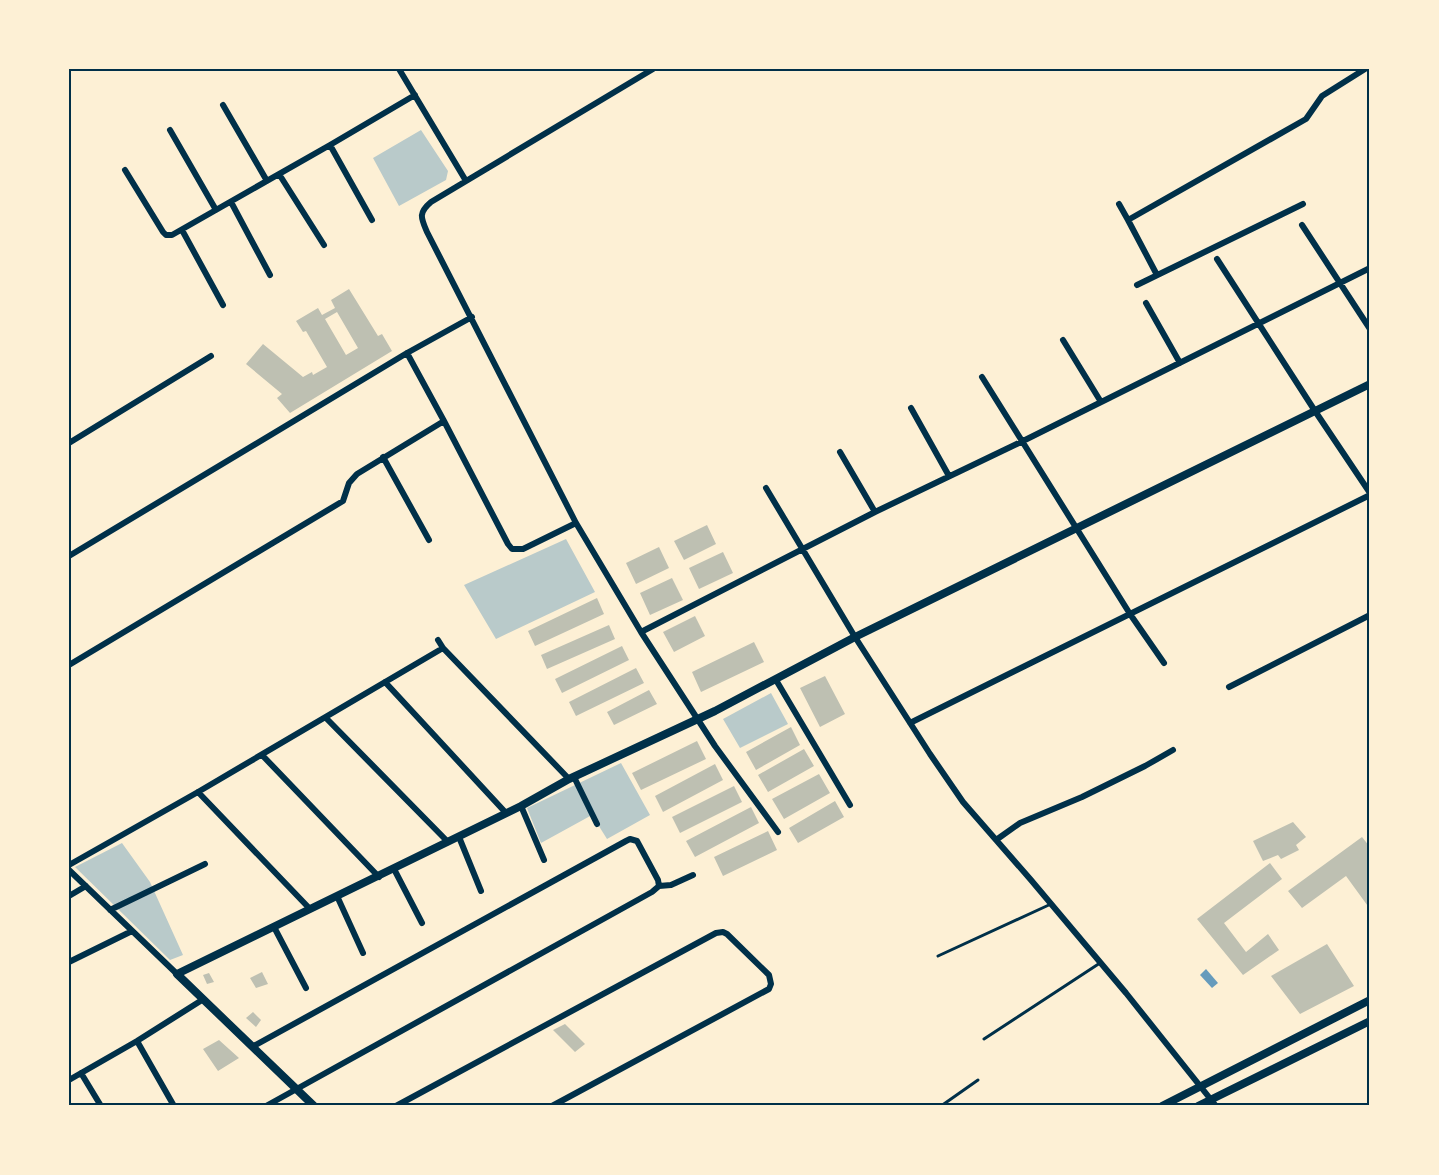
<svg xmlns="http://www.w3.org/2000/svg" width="1439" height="1175" font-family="Arial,sans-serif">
  <rect width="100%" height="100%" fill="#fdf0d5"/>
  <!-- green -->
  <path fill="#b9caca" d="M 421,130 L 448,171 L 446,180 L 399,206 L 373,158 Z
    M 566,539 L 595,592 L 496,639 L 464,585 Z
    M 771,693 L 788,724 L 740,748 L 723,719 Z
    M 621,763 L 650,815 L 607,839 L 592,815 L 541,843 L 527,808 Z
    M 122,843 L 150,882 L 183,955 L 170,960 L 75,867 Z"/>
  <!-- water -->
  <path fill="#669bbc" d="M 1206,969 L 1218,983 L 1212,988 L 1200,975 Z"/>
  <!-- building -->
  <path fill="#bec0b2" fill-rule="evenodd" d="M 349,289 L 378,336 L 382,334 L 392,351 L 290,413 L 277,398 L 282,394 L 246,364 L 263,344 L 303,377 L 312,372 L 313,375 L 327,367 L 306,331 L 303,332 L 296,321 L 318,308 L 322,315 L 335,308 L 331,300 ZM 337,312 L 358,348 L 346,355 L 325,319 Z
    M 707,525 L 716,544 L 684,560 L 674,541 Z
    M 659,547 L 669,568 L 636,584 L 626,563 Z
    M 723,552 L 733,573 L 699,589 L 689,568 Z
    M 672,578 L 683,600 L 650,615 L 640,593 Z
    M 597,598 L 604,614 L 535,646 L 528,631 Z
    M 695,616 L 705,636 L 674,652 L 663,632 Z
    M 609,625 L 615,639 L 547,669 L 541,655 Z
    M 754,642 L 764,662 L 701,692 L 692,672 Z
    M 622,646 L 629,660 L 562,693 L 555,679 Z
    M 636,668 L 644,683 L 576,716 L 569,702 Z
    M 825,676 L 845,714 L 820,727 L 800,688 Z
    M 649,690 L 657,704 L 614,725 L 607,712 Z
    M 791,727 L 800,745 L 756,770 L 746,752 Z
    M 697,741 L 706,759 L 641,790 L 632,773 Z
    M 804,749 L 814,766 L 768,792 L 758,775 Z
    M 715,764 L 723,780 L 663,812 L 655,796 Z
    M 819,774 L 830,793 L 784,819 L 772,799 Z
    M 734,786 L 742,802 L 680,833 L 672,817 Z
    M 835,801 L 844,817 L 798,843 L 789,828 Z
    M 751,807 L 759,823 L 695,857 L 686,841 Z
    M 1293,822 L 1306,837 L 1296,845 L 1299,850 L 1281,859 L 1278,855 L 1263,861 L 1253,841 Z
    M 768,831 L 777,850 L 723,876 L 714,857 Z
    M 1362,837 L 1370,847 L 1370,909 L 1346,876 L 1302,908 L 1288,891 Z
    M 1270,863 L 1282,879 L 1224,923 L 1246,952 L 1268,934 L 1279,950 L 1243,975 L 1197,919 Z
    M 1327,944 L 1354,986 L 1300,1014 L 1271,976 Z
    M 262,972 L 268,984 L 256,988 L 250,978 Z
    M 209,973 L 214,982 L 207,984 L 203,975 Z
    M 253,1012 L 261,1020 L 256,1027 L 246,1018 Z
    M 565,1024 L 585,1044 L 575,1052 L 553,1030 Z
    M 219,1040 L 239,1058 L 218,1071 L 203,1049 Z"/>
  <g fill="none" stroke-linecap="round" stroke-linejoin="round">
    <!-- service -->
    <path stroke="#003049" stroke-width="3" d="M 938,956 L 1051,904
      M 984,1039 L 1100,963
      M 941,1106 L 978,1080"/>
    <!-- minor -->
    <path stroke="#003049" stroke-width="6" d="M 399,69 L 466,181
      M 653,69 L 431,202 C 418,213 421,218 427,232 L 576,523 L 641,632 L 715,746 L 778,832
      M 223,105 L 267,181
      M 170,130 L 216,210
      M 330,145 L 372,220
      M 125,170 L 163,232 L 166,235 L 172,235 L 330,145 L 415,95
      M 279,174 L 324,245
      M 231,202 L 270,275
      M 1119,204 L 1128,220 L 1157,275
      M 1128,220 L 1306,119 L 1322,96 L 1365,69
      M 1302,225 L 1370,329
      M 182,230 L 223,305
      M 1217,259 L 1315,411 L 1370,493
      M 1137,285 L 1303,204
      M 1146,303 L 1180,363
      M 1063,340 L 1101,402
      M 407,353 L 444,421 L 508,544 L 512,549 L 523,549 L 576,523
      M 982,377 L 1130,614 L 1164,663
      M 911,408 L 949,476
      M 69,443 L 211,356
      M 840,452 L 875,512
      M 383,457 L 429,540
      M 766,488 L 855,637 L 930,754 L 963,802 L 1031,880 L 1126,993 L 1216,1106
      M 69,556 L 407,353 L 472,317
      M 641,632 L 875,512 L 1021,442 L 1370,268
      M 438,640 L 443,648 L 569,779
      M 69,665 L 343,501 L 349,483 L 357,474 L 444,421
      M 776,680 L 850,805
      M 385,682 L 506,813
      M 1229,687 L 1370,615
      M 326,718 L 448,842
      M 910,723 L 1370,495
      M 262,755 L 379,877
      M 574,777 L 597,824
      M 198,792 L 310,909
      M 521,806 L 544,860
      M 459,837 L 481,891
      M 996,840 L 1020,823 L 1082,797 L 1145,766 L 1173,750
      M 69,865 L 198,792 L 443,648
      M 394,869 L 422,923
      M 69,870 L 177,974
      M 69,896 L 86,886
      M 337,896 L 363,953
      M 110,910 L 205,864
      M 274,927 L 306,988
      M 69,962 L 132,931
      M 137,1041 L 174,1106
      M 252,1047 L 626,841 L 630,839 L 637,841 L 658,880 L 659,886
      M 81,1073 L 101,1106
      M 69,1080 L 137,1041 L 202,1000
      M 266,1106 L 652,892 L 659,886 L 671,885 L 693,875
      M 396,1106 L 716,933 L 723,932 L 727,934 L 769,975 L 771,984 L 769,989 L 552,1106"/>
    <!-- tertiary -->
    <path stroke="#003049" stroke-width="8" d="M 314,1106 L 177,974 L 521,806 L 569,779 L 715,711 L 855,637 L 1370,384
      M 1162,1106 L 1370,1000
      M 1198,1106 L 1370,1021"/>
  </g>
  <!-- border -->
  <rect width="1439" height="1175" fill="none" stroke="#fdf0d5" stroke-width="141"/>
  <rect x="70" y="70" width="1298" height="1034" fill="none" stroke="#003049" stroke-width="2"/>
</svg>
